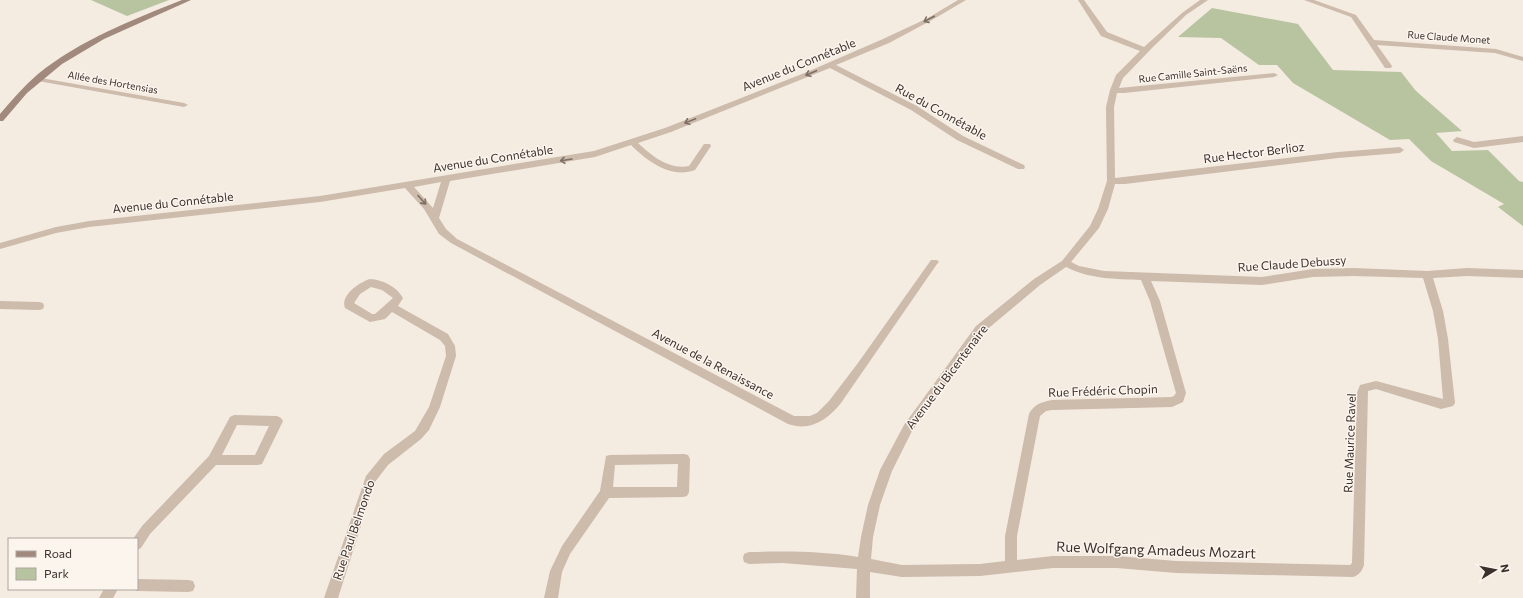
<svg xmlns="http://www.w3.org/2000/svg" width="1523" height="598" font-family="Commissioner,sans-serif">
  <rect width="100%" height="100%" fill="#f4ebe1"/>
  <!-- green -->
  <path fill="#b8c4a0" d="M 91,0 L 169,0 L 127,16 Z
    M 1212,8 L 1298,24 L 1333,70 L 1401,72 L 1416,91 L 1462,131 L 1436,133 L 1452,151 L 1488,150 L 1519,181 L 1523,182 L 1523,226 L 1498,207 L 1504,204 L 1431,161 L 1409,139 L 1390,140 L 1293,83 L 1277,65 L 1259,65 L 1221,38 L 1178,37 Z"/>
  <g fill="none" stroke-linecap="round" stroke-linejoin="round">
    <!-- street -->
    <path fill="#cdbbac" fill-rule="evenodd" d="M 958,0 L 966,0 L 932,20 L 889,43 L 836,65 L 917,106 L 963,136 L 1024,165 L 1025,167 L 1024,169 L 1018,169 L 957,140 L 911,110 L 830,68 L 671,132 L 638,143 C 652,156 669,170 689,166 L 704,144 L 710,144 L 711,146 L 695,170 C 671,179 647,161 631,145 L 595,157 L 450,181 L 439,218 L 446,229 L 457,239 L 794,416 L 810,416 L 817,413 L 829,401 L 858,363 L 931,260 L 937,260 L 939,262 L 937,264 L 841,403 C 828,419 811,432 788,424 L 451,243 L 439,234 L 424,209 L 405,188 L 320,202 L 89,227 L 56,233 L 0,249 L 0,243 L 56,227 L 89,221 L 320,196 L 594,151 L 665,128 L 807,72 L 883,39 L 928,18 ZM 441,182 L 433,208 L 414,187 Z
      M 1078,0 L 1084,0 L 1107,32 L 1144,47 L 1182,13 L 1200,0 L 1208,0 L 1186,15 L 1154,46 L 1123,78 L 1119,88 L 1274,73 L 1278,75 L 1274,77 L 1124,93 L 1117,93 L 1114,107 L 1115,178 L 1338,152 L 1400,147 L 1404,150 L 1400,153 L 1338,158 L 1125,184 L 1115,184 L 1108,209 L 1099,228 L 1071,262 L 1079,266 L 1104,271 L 1262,277 L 1313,269 L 1354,268 L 1427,271 L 1467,268 L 1523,270 L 1523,278 L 1467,276 L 1433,278 L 1443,311 L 1448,339 L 1455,403 L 1453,406 L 1441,409 L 1376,389 L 1368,391 L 1364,565 C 1362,571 1359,575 1353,577 L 1176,573 L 1117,568 L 1053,568 L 980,576 L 902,577 L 870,572 L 870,598 L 856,598 L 857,569 L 783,563 L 749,564 L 744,562 L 743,558 L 744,554 L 749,552 C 785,551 823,551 858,557 L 861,537 L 868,505 L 880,470 L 904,425 L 976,326 L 1034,279 L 1062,261 L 1090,226 L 1098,209 L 1107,181 L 1106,107 L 1110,90 L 1116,75 L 1140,51 L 1101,36 ZM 1066,267 C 1089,279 1116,279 1141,280 L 1150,301 L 1176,393 L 1174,396 L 1171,397 L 1052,400 C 1042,402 1034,404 1029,414 L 1005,536 L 1005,561 L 980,564 L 902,565 L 871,559 L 873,537 L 880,505 L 892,471 L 912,431 L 984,332 L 1040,285 ZM 1354,276 L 1423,278 L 1433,311 L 1438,339 L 1443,399 L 1376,381 L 1360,385 L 1357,393 L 1352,563 L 1350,565 L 1176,561 L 1117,556 L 1053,556 L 1017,560 L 1017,536 L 1040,416 L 1046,411 L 1052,410 L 1172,407 L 1183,402 L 1186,393 L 1160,301 L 1151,281 L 1262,285 L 1313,277 Z
      M 1304,0 L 1314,0 L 1356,15 L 1374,40 L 1496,49 L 1523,57 L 1523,61 L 1495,53 L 1377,45 L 1392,66 L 1391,68 L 1385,68 L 1351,17 Z
      M 35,77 L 184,103 L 188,105 L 184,107 L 38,81 L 34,79 Z
      M 1523,136 L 1523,142 L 1474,148 L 1454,142 L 1453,140 L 1457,137 L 1474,142 Z
      M 370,279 C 383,280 396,286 403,298 L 398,306 L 448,334 L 455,346 L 456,356 L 440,407 L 429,430 L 421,439 L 388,465 L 375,482 L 338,598 L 324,598 L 366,476 L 384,454 L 415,431 L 429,407 L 446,356 L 445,346 L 440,340 L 392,312 L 385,319 L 370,322 L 345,308 C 340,295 360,282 370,279 ZM 371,287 L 382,290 L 393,298 L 375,314 L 372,314 L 354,303 L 360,294 Z
      M 0,301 L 39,302 L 43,303 L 44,306 L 43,309 L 39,310 L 0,309 Z
      M 234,415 L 277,416 L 281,418 L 283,421 L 262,464 L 258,465 L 216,465 L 150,534 L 141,548 L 137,550 L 137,539 L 133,539 L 142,526 L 209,456 L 230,417 ZM 237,425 L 269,426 L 255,455 L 222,455 Z
      M 684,454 L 688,455 L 690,459 L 689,492 L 687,496 L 683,497 L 609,498 L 570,554 L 562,572 L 558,598 L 544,598 L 550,571 L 562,546 L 600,491 L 606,456 L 610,455 ZM 678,464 L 677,487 L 613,487 L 615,465 Z
      M 137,579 L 188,580 L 193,581 L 195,586 L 193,591 L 188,592 L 137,591 L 132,589 L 137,589 Z
      M 104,589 L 118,589 L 113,598 L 99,598 Z"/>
    <!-- secondary -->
    <path fill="#a18a7d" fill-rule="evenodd" d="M 182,0 L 191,0 L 104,39 L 62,64 L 27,93 L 3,121 L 0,121 L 0,114 C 12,100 24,86 38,74 C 80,40 132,20 182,0 Z"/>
  </g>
  <!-- one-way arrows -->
  <defs><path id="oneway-shaft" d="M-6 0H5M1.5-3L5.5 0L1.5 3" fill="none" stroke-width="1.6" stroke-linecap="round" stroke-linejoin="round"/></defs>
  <g stroke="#7d6f65">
    <use href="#oneway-shaft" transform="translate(929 19) rotate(153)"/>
    <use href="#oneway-shaft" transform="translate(811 73) rotate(157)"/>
    <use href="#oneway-shaft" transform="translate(690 121) rotate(158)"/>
    <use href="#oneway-shaft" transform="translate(566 160) rotate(171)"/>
    <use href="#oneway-shaft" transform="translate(422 200) rotate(48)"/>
  </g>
  <g text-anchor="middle" stroke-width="3" stroke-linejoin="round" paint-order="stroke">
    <!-- far-street labels -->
    <g font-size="10" fill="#3b302b" stroke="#fbf5ee">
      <text transform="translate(1449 37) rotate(4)" y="4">Rue Claude Monet</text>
      <text transform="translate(1193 73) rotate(-6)" y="4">Rue Camille Saint-Saëns</text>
      <text transform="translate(113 82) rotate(10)" y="4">Allée des Hortensias</text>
    </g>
    <!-- street labels -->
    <g font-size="12" fill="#3b302b" stroke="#fbf5ee">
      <text transform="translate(799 65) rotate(-22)" y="4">Avenue du Connétable</text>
      <text transform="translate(941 112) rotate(29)" y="4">Rue du Connétable</text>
      <text transform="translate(1254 153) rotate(-7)" y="4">Rue Hector Berlioz</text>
      <text transform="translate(493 159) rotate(-9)" y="4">Avenue du Connétable</text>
      <text transform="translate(173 203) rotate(-6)" y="4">Avenue du Connétable</text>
      <text transform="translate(1292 264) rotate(-4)" y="4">Rue Claude Debussy</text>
      <text transform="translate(713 364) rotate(28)" y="4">Avenue de la Renaissance</text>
      <text transform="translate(947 377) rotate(-53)" y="4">Avenue du Bicentenaire</text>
      <text transform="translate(1103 391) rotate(-2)" y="4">Rue Frédéric Chopin</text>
      <text transform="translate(1350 443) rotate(-88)" y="4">Rue Maurice Ravel</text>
      <text transform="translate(354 530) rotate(-71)" y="4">Rue Paul Belmondo</text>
    </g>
    <!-- near-street labels -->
    <g font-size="14" fill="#3b302b" stroke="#fbf5ee">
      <text transform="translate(1156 550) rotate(2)" y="5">Rue Wolfgang Amadeus Mozart</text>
    </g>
  </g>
  <!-- legend -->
  <rect x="8" y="538" width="130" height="52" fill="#fbf5ee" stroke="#aea6a0"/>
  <rect x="16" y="551" width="20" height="6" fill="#a18a7d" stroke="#aea6a0"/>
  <text x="44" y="558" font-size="12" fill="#3b302b">Road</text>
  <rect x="16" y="568" width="20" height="12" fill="#b8c4a0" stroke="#aea6a0"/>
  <text x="44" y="578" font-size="12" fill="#3b302b">Park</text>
  <!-- north arrow -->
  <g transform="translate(1495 570) rotate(80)" stroke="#fbf5ee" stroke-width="3" paint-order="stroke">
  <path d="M0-3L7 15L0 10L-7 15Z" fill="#3b302b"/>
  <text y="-6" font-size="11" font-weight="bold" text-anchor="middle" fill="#3b302b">N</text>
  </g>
</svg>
